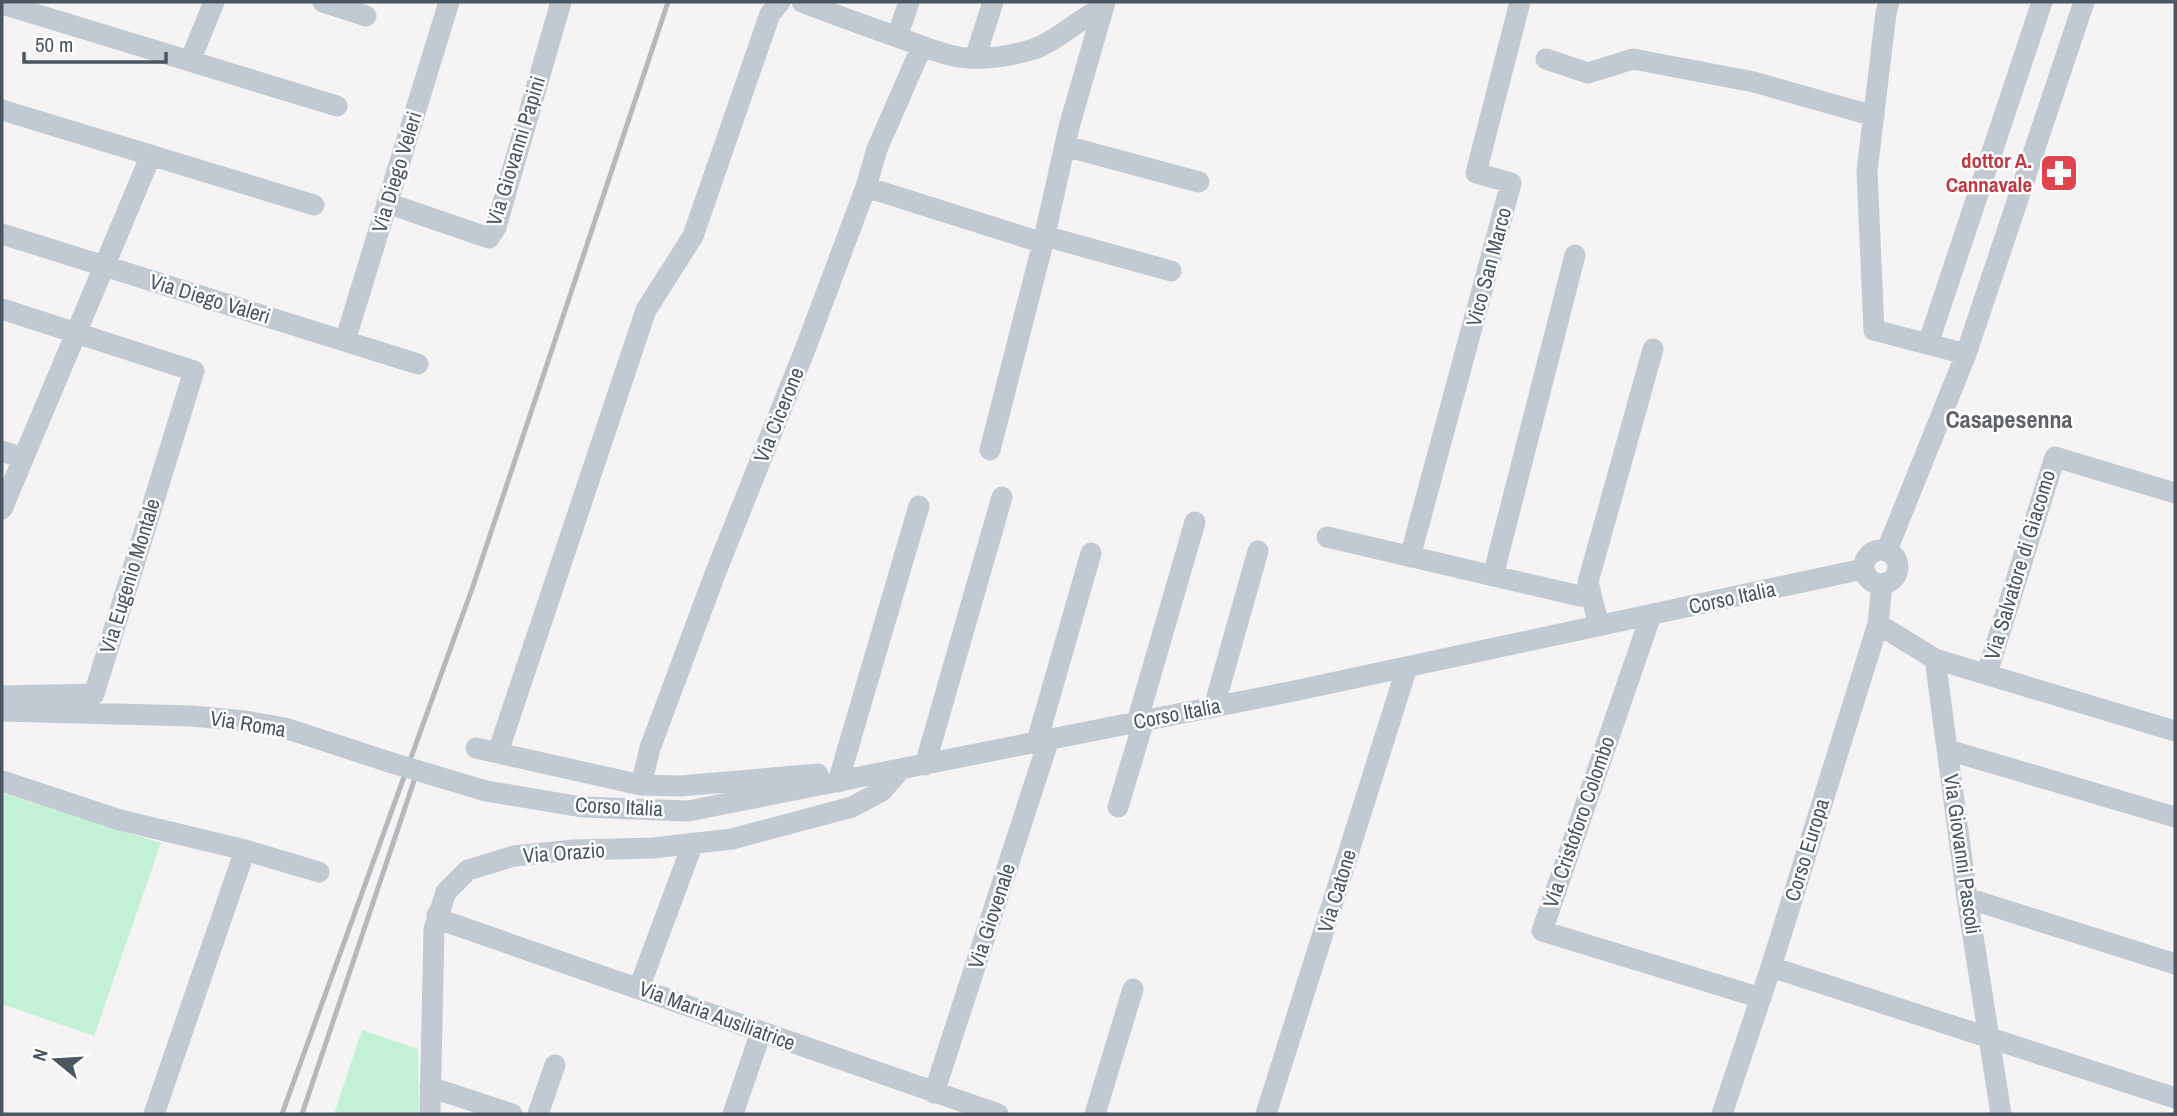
<svg xmlns="http://www.w3.org/2000/svg" width="2177" height="1116" font-family="'Archivo Narrow',sans-serif">
  <rect width="100%" height="100%" fill="#f5f3f3"/>
  <!-- green -->
  <path fill="#c3f1d5" d="M 2,793 L 161,843 L 94,1036 L 2,1004 Z
    M 362,1030 L 418,1049 L 419,1114 L 334,1114 Z"/>
  <g fill="none" stroke-linecap="round" stroke-linejoin="round">
    <!-- minor -->
    <path stroke="#c1cad2" stroke-width="21" d="M 323,2 L 366,16
      M 802,2 C 835,15 869,27 903,39 C 921,46 940,54 959,57 C 984,61 1011,56 1034,49 C 1059,40 1079,18 1103,8
      M 1889,2 L 1886,13 L 1867,171 L 1874,330 L 1966,354
      M 2,4 L 337,106
      M 897,37 L 909,2
      M 975,58 L 993,2
      M 1546,59 L 1588,73 L 1633,59 L 1754,82 L 1874,116
      M 190,61 L 214,2
      M 2,110 L 314,205
      M 1065,146 L 1199,182
      M 866,187 L 1043,243
      M 387,203 L 489,238 L 496,227 L 561,2
      M 2,234 L 418,364
      M 1045,236 L 1171,271
      M 2,309 L 194,371 L 94,694 L 2,696
      M 345,341 L 449,2
      M 1928,344 L 2042,2
      M 990,450 L 1043,243 L 1069,127 L 1105,2
      M 2,451 L 23,458
      M 2,509 L 151,155
      M 1327,537 L 1580,596 L 1591,596
      M1864 567a17 17 0 1 1 34 0a17 17 0 1 1-34 0Z
      M 1887,550 L 1966,354 L 2084,2
      M 1410,557 L 1511,183 L 1476,173 L 1520,2
      M 1493,576 L 1575,255
      M 1651,615 L 1542,931 L 1761,998
      M 1878,624 L 1935,659 L 1967,898 L 2001,1114
      M 1599,626 L 1588,582 L 1653,349
      M 1935,659 L 2175,731
      M 1987,673 L 2055,457 L 2175,493
      M 1214,707 L 1258,551
      M 2,711 L 192,716 L 245,721 L 285,728 L 392,763
      M 1137,722 L 1195,522
      M 1037,741 L 1091,553
      M 476,748 L 641,785 L 680,786 L 818,774
      M 1948,750 L 2175,817
      M 498,752 L 646,310 L 693,236 L 770,14 L 780,2
      M 925,765 L 1002,497
      M 2,781 L 120,820 L 245,850 L 319,872
      M 838,782 L 919,506
      M 641,785 L 650,748 L 715,574 L 806,347 L 866,187 L 877,149 L 922,46
      M 486,791 L 582,807 L 688,811 L 1294,691 L 1863,569
      M 1118,807 L 1144,720
      M 1967,898 L 2175,964
      M 437,915 L 447,922 L 998,1114
      M 1771,967 L 2175,1098
      M 639,988 L 693,843
      M 430,1087 L 512,1114
      M 934,1093 L 1049,739
      M 154,1114 L 245,850
      M 430,1114 L 434,929 L 446,892 L 468,870 L 514,856 L 574,850 L 653,848 L 732,839 L 852,807 L 882,791 L 900,770
      M 538,1114 L 555,1065
      M 733,1114 L 761,1032
      M 1095,1114 L 1133,989
      M 1266,1114 L 1407,667
      M 1722,1114 L 1771,967 L 1878,624 L 1882,584"/>
    <!-- rail -->
    <path stroke="#b5b8bd" stroke-width="5" d="M 282,1114 L 472,589 L 668,2
      M 302,1114 L 420,763"/>
    <!-- minor-bridge -->
    <path stroke="#c1cad2" stroke-width="21" d="M 392,763 L 486,791"/>
  </g>
  <!-- icons -->
  <defs>
    <symbol id="pharmacy-square" viewBox="-11 -11 22 22"><rect x="-9" y="-9" width="18" height="18" rx="4" fill="#e0444e" stroke="#fff"/><path d="M-2-6h4v4h4v4h-4v4h-4v-4h-4v-4h4Z" fill="#fff"/></symbol>
  </defs>
  <g fill-rule="evenodd">
    <use href="#pharmacy-square" x="2037" y="151" width="44" height="44"/>
  </g>
  <g text-anchor="middle" stroke-width="5" stroke-linejoin="round" paint-order="stroke">
    <!-- street labels -->
    <g font-size="21" fill="#4a5661" stroke="#fff">
      <text transform="translate(516 151) rotate(-73)" y="7">Via Giovanni Papini</text>
      <text transform="translate(397 172) rotate(-73)" y="7">Via Diego Veleri</text>
      <text transform="translate(1489 267) rotate(-75)" y="7">Vico San Marco</text>
      <text transform="translate(210 299) rotate(17)" y="7">Via Diego Valeri</text>
      <text transform="translate(779 415) rotate(-68)" y="7">Via Cicerone</text>
      <text transform="translate(2020 565) rotate(-73)" y="7">Via Salvatore di Giacomo</text>
      <text transform="translate(130 576) rotate(-73)" y="7">Via Eugenio Montale</text>
      <text transform="translate(1732 598) rotate(-12)" y="7">Corso Italia</text>
      <text transform="translate(1177 714) rotate(-11)" y="7">Corso Italia</text>
      <text transform="translate(248 724) rotate(9)" y="7">Via Roma</text>
      <text transform="translate(619 807) rotate(3)" y="7">Corso Italia</text>
      <text transform="translate(1579 822) rotate(-71)" y="7">Via Cristoforo Colombo</text>
      <text transform="translate(1807 850) rotate(-73)" y="7">Corso Europa</text>
      <text transform="translate(564 853) rotate(-4)" y="7">Via Orazio</text>
      <text transform="translate(1962 854) rotate(82)" y="7">Via Giovanni Pascoli</text>
      <text transform="translate(1337 891) rotate(-73)" y="7">Via Catone</text>
      <text transform="translate(992 916) rotate(-72)" y="7">Via Giovenale</text>
      <text transform="translate(717 1016) rotate(20)" y="7">Via Maria Ausiliatrice</text>
    </g>
    <!-- health labels -->
    <g font-size="21" font-weight="bold" fill="#be3a42" stroke="#fff" text-anchor="end">
      <text x="2032" y="168">dottor A.<tspan x="2032" dy="24">Cannavale</tspan></text>
    </g>
    <!-- quarter labels -->
    <g font-size="24" font-weight="bold" fill="#5f6368" stroke="#fff">
      <text x="2009" y="428">Casapesenna</text>
    </g>
  </g>
  <!-- border -->
  <rect width="2177" height="1116" fill="none" stroke="#4a5661" stroke-width="7"/>
  <!-- north arrow -->
  <g transform="translate(56 1060) rotate(288)" stroke="#ffffff" stroke-width="5" paint-order="stroke">
  <path d="M0-5L12 26L0 18L-12 26Z" fill="#4a5661"/>
  <text y="-10" font-size="19" font-weight="bold" text-anchor="middle" fill="#4a5661">N</text>
  </g>
  <!-- scale -->
  <path d="M24 52v10h142v-10" fill="none" stroke="#4a5661" stroke-width="3.5"/>
  <text x="35" y="52" font-size="21" fill="#4a5661" stroke="#ffffff" stroke-width="5" paint-order="stroke">50 m</text>
</svg>
